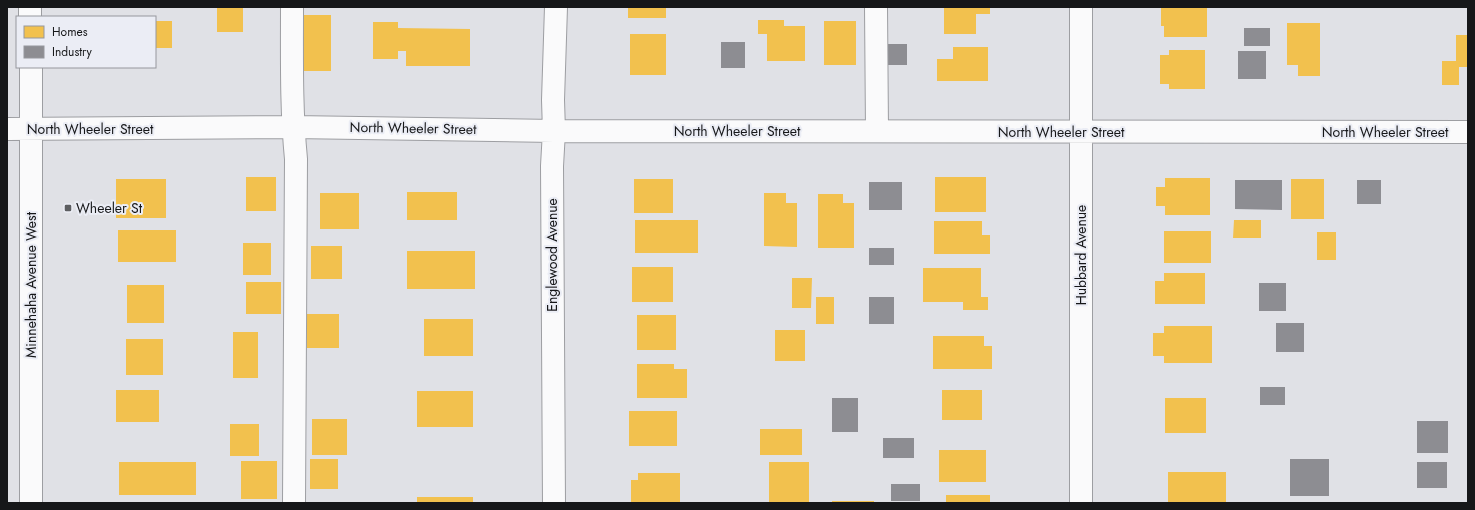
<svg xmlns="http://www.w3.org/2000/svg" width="1475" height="510" font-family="Jost,sans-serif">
  <rect width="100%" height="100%" fill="#e0e1e6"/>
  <!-- homes -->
  <path fill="#f2c14e" d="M 217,7 L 243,7 L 243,32 L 217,32 Z
    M 628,7 L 666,7 L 666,18 L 628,18 Z
    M 944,7 L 990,7 L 990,14 L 976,14 L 976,34 L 944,34 Z
    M 1164,7 L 1207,7 L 1207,37 L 1164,37 L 1164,26 L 1161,26 L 1161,8 Z
    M 298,15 L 331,15 L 331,71 L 298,71 Z
    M 758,20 L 784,20 L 784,26 L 805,26 L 805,61 L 767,61 L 767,34 L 758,34 Z
    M 155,21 L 172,21 L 172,48 L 155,48 Z
    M 824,21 L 856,21 L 856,65 L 824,65 Z
    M 373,22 L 398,22 L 398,28 L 470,29 L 470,66 L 406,66 L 406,51 L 398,51 L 398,59 L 373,59 Z
    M 1287,23 L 1320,23 L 1320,76 L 1298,76 L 1298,65 L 1287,65 Z
    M 630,34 L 666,34 L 666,75 L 630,75 Z
    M 1456,35 L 1468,35 L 1468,67 L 1459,67 L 1459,85 L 1442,85 L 1442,61 L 1456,61 Z
    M 953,47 L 988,47 L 988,81 L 937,81 L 937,59 L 953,59 Z
    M 1169,50 L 1205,50 L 1205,89 L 1169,89 L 1169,84 L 1160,84 L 1160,55 L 1169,55 Z
    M 246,177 L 276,177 L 276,211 L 246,211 Z
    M 935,177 L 986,177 L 986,212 L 935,212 Z
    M 1165,178 L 1210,178 L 1210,215 L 1165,215 L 1165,206 L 1156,206 L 1156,187 L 1165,187 Z
    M 116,179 L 166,179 L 166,218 L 116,218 Z
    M 634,179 L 673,179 L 673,213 L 634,213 Z
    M 1291,179 L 1324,179 L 1324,219 L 1291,219 Z
    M 407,192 L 457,192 L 457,220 L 407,220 Z
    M 320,193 L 359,193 L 359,229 L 320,229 Z
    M 764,193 L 786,193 L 786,203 L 797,203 L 797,247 L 764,246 Z
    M 818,194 L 843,194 L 843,203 L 854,203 L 854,248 L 818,248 Z
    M 635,220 L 698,220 L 698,253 L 635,253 Z
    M 1234,220 L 1261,220 L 1261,238 L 1233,238 Z
    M 934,221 L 982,221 L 982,235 L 990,235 L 990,254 L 934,254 Z
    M 118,230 L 176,230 L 176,262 L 118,262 Z
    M 1164,231 L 1211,231 L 1211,263 L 1164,263 Z
    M 1317,232 L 1336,232 L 1336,260 L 1317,260 Z
    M 243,243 L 271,243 L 271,275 L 243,275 Z
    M 311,246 L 342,246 L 342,279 L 311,279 Z
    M 407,251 L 475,251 L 475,289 L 407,289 Z
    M 632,267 L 673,267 L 673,302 L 632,302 Z
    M 923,268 L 981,268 L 981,297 L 988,297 L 988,310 L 963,310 L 963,302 L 923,302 Z
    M 1164,273 L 1205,273 L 1205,304 L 1155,304 L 1155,281 L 1164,281 Z
    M 792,278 L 812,278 L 811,308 L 792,308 Z
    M 246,282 L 281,282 L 281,314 L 246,314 Z
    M 127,285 L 164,285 L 164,323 L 127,323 Z
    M 816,297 L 834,297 L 834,324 L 816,324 Z
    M 307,314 L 339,314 L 339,348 L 307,348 Z
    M 637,315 L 676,315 L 676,350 L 637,350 Z
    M 424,319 L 473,319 L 473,356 L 424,356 Z
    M 1164,326 L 1212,326 L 1212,363 L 1164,363 L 1164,356 L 1153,356 L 1153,333 L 1164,333 Z
    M 775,330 L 805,330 L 805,361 L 775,361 Z
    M 233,332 L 258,332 L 258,378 L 233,378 Z
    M 933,336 L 984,336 L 984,346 L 992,346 L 992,369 L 933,369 Z
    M 126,339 L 163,339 L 163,375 L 126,375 Z
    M 637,364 L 674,364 L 674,369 L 687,369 L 687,398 L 637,398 Z
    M 116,390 L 159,390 L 159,422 L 116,422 Z
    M 942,390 L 982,390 L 982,420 L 942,420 Z
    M 417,391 L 473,391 L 473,427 L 417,427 Z
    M 1165,398 L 1206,398 L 1206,433 L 1165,433 Z
    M 629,411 L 677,411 L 677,446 L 629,446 Z
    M 312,419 L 347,419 L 347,455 L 312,455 Z
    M 230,424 L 259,424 L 259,456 L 230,456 Z
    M 760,429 L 802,429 L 802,455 L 760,455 Z
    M 939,450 L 986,450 L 986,482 L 939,482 Z
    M 310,459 L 338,459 L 338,489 L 310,489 Z
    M 241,461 L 277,461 L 277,499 L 241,499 Z
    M 119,462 L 196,462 L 196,495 L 119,495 Z
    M 769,462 L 809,462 L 809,503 L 769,503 Z
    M 1168,472 L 1226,472 L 1226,503 L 1168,503 Z
    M 638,473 L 680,473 L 680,503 L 631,503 L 631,480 L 638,480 Z
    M 946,495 L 990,495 L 990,503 L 946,503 Z
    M 417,497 L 473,497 L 473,503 L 417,503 Z
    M 832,501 L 874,501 L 874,503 L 832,503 Z"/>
  <!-- industry -->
  <path fill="#8d8d92" d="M 1244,28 L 1270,28 L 1270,46 L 1244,46 Z
    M 721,42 L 745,42 L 745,68 L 721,68 Z
    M 886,44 L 907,44 L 907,65 L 886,65 Z
    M 1238,51 L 1266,51 L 1266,79 L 1238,79 Z
    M 1235,180 L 1282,180 L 1282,210 L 1235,209 Z
    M 1357,180 L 1381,180 L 1381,204 L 1357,204 Z
    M 869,182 L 902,182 L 902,210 L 869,210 Z
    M 869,248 L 894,248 L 894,265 L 869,265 Z
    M 1259,283 L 1286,283 L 1286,311 L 1259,311 Z
    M 869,297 L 894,297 L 894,324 L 869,324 Z
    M 1276,323 L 1304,323 L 1304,352 L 1276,352 Z
    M 1260,387 L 1285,387 L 1285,405 L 1260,405 Z
    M 832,398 L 858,398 L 858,432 L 832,432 Z
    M 1417,421 L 1448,421 L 1448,453 L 1417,453 Z
    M 883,438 L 914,438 L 914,458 L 883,458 Z
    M 1290,459 L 1329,459 L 1329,496 L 1290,496 Z
    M 1417,462 L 1447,462 L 1447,488 L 1417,488 Z
    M 891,484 L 920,484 L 920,501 L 891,501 Z"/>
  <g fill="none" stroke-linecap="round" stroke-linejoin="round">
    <defs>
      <path id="minor" d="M 30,7 L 30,17
        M 292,7 C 292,58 291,108 296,159 L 294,503
        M 876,7 L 877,131
        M 1081,7 L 1081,503
        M 31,67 L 31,503
        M 7,129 L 293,127 L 554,131 L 1468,132
        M 554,503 L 552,166 L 554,131 L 553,100 L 556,7"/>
    </defs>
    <!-- minor casing -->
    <use href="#minor" stroke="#9d9ea2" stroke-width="24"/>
    <!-- minor -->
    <use href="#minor" stroke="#fafafb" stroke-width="22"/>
  </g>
  <!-- markers -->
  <rect fill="#5d5e61" stroke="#ebedf5" stroke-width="1.5" x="64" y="204" width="8" height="8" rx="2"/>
  <g text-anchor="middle" stroke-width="4" stroke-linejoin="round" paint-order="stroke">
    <!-- street labels -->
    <g font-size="14" fill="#161719" stroke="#ebedf5">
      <text transform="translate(413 128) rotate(1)" y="5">North Wheeler Street</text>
      <text x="90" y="134">North Wheeler Street</text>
      <text x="737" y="136">North Wheeler Street</text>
      <text x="1061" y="137">North Wheeler Street</text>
      <text x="1385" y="137">North Wheeler Street</text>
      <text transform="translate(552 255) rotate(-90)" y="5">Englewood Avenue</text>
      <text transform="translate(1081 255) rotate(-90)" y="5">Hubbard Avenue</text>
      <text transform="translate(31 285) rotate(-90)" y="5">Minnehaha Avenue West</text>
    </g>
    <!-- poi labels -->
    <g font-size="14" fill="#161719" stroke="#ebedf5" text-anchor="start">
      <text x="76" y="213">Wheeler St</text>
    </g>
  </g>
  <!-- border -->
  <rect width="1475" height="510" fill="none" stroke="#161719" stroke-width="16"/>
  <!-- legend -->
  <rect x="16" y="16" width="140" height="52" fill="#ebedf5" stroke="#96979d"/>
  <rect x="24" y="26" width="20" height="12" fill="#f2c14e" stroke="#96979d"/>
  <text x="52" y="36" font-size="12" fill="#161719">Homes</text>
  <rect x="24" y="46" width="20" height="12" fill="#8d8d92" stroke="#96979d"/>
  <text x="52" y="56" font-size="12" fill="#161719">Industry</text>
</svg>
